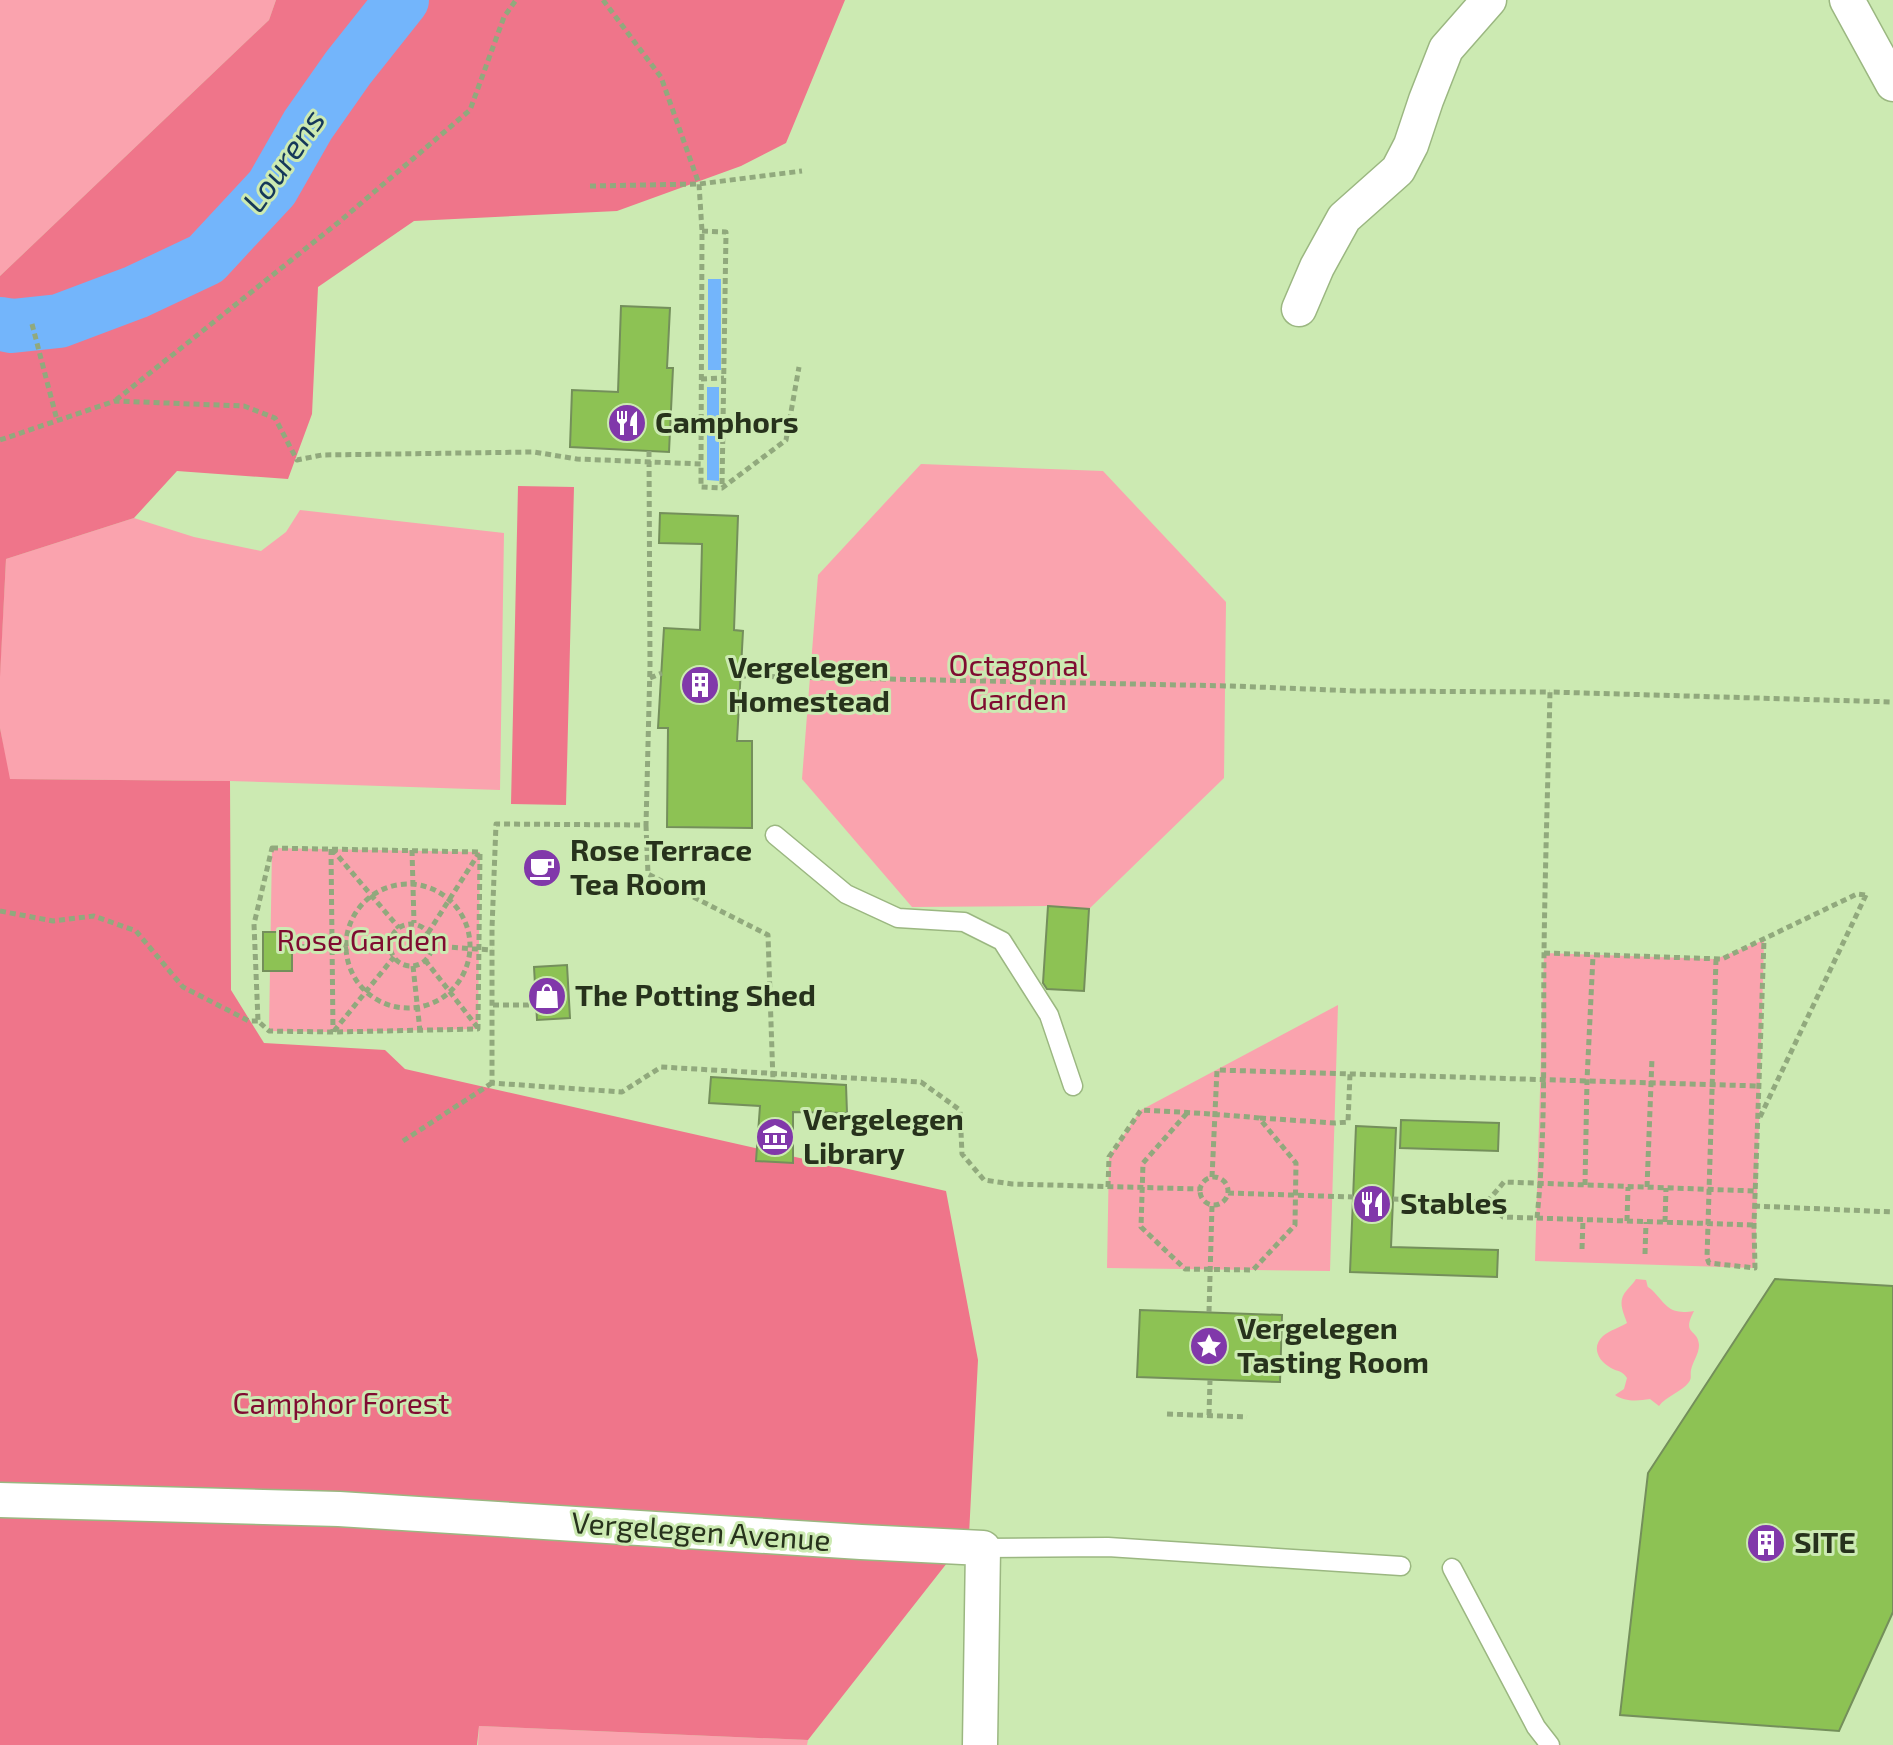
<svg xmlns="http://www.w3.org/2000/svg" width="1893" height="1745" font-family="'Exo 2',sans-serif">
  <rect width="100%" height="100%" fill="#cceab2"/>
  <!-- green -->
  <path fill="#faa3ae" d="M 0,0 L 276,0 L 269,20 L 0,276 Z
    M 921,464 L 1103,471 L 1226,602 L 1224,778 L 1089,909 L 1048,906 L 912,907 L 802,779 L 818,575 Z
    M 300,510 L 504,533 L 500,790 L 230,781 L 9,779 L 0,728 L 0,672 L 6,559 L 134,518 L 194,537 L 261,551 L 286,532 Z
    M 272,848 L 480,852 L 478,1029 L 333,1032 L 269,1031 Z
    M 1764,940 L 1755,1268 L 1535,1261 L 1544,953 L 1716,959 Z
    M 1338,1005 L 1330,1271 L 1107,1268 L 1109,1157 L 1141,1110 Z
    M 1636,1279 L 1646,1280 C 1649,1291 1646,1284 1653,1291 C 1667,1306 1670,1315 1694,1311 C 1681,1336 1698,1328 1699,1345 C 1699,1354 1693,1361 1691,1370 C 1690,1376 1692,1377 1689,1382 C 1682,1392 1666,1396 1659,1406 L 1650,1399 C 1638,1401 1625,1402 1615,1395 L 1624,1389 L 1627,1378 C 1622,1370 1618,1372 1611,1368 C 1598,1361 1591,1347 1603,1336 C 1610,1330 1619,1328 1627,1323 C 1623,1311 1617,1301 1627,1290 C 1630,1286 1634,1283 1636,1279 Z
    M 479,1726 L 808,1740 L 807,1745 L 478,1745 Z"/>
  <!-- forest -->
  <path fill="#ef758a" d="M 276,0 L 845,0 L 786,143 L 741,166 L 617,211 L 414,221 L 318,287 L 312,414 L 288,479 L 177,471 L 134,518 L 6,559 L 0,677 L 0,276 L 269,20 Z
    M 518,486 L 574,487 L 566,805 L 511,804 Z
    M 0,728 L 10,779 L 230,781 L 231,990 L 264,1043 L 385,1050 L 405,1069 L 946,1191 L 978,1360 L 969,1535 L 808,1740 L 479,1726 L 477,1745 L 0,1745 Z"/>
  <!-- water -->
  <path fill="#73b5fb" d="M 708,279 L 721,279 L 721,370 L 708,370 Z
    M 707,387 L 719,387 L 719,481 L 707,480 Z"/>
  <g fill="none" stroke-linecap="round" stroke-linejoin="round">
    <!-- river -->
    <path stroke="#73b5fb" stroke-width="54" d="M 0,324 L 12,326 L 59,321 L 136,292 L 206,259 L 272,188 L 308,125 L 348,68 L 402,0"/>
  </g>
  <!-- building -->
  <path fill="#8dc254" stroke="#748f5b" stroke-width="2" d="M 621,306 L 670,308 L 667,368 L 673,368 L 669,452 L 570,447 L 572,390 L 618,392 Z
    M 660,513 L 738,516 L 734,630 L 743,631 L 737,741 L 752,741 L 752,828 L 667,827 L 668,728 L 658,728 L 664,628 L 700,630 L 702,544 L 659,543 Z
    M 1048,906 L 1089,909 L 1084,991 L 1047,989 L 1043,983 Z
    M 263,932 L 292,932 L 292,971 L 263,971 Z
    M 567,965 L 570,1018 L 537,1020 L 534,967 Z
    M 711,1077 L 846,1085 L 847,1113 L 793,1112 L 793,1163 L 756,1161 L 760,1106 L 709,1103 Z
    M 1401,1120 L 1499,1123 L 1498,1151 L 1400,1148 Z
    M 1356,1126 L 1396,1128 L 1391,1247 L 1498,1250 L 1497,1277 L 1350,1272 Z
    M 1775,1279 L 1893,1286 L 1893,1612 L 1839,1731 L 1620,1715 L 1648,1473 Z
    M 1140,1310 L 1282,1315 L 1280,1382 L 1137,1377 Z"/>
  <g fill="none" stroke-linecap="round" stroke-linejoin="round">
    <defs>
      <path id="service" d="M 775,835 L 846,894 L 898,918 L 964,922 L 1002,941 L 1049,1015 L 1073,1086
        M 983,1548 L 1108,1547 L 1401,1566
        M 1452,1568 L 1536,1727 L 1550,1745"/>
      <path id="minor" d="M 1847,0 L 1893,84
        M 1299,309 L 1317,267 L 1344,218 L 1398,170 L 1411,145 L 1426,100 L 1446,49 L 1489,0
        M 0,1500 L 339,1509 L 861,1542 L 983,1548 L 980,1745"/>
    </defs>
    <!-- service casing -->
    <use href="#service" stroke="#9bb781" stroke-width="21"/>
    <!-- minor casing -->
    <use href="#minor" stroke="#9bb781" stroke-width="37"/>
    <!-- path -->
    <path stroke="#91a97d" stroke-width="5" stroke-dasharray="6 4" stroke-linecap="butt" d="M 603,0 L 661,77 L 699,184 L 702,231 L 701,464
      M 590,186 L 699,184 L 802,171
      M 702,231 L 726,232 L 722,487
      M 32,324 L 57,420
      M 701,379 L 724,378
      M 116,400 L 339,222 L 470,110 L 504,17 L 516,0
      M 0,440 L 115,401 L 244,406 L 275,418 L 297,460 L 322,455 L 534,452 L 577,459 L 701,464 L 701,487 L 722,488 L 786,440 L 799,367
      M 649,451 L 650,665 L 646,825 L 496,824 L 492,928 L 492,1083 L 622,1092 L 661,1067 L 921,1082 L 960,1110 L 962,1154 L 984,1180 L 1012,1184 L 1199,1189
      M 740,676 L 1231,686 L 1358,691 L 1550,692
      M 650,678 L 662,673
      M 646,825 L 648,874 L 768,935 L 773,1081
      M 272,848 L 480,852 L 478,1029 L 333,1032 L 269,1031 L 258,1021 L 254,924 Z
      M 331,849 L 333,1032
      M 332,849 L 399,928
      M 412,850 L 414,923
      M346 946a62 62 0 1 1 124 0a62 62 0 1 1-124 0Z
      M 0,911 L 53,921 L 94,916 L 136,931 L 183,987 L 249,1021 L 258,1021
      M390 945a21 21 0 1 1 42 0a21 21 0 1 1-42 0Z
      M 428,933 L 479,853
      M 292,946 L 391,951
      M 432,946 L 492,950
      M 1544,953 L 1722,959 L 1857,894 L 1866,895
      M 1716,959 L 1707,1258 L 1709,1263 L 1755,1268 L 1754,1225 L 1764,940
      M 425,960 L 478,1028
      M 413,966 L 420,1031
      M 493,1005 L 536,1005
      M 334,1031 L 394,957
      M 1760,1117 L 1866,895
      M 1260,1118 L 1335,1123 L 1348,1122 L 1350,1074
      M 403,1141 L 492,1083
      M1200 1191a14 14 0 1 1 28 0a14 14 0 1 1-28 0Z
      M 1212,1177 L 1217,1070 L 1759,1086
      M 1585,1185 L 1587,1080 L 1593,956
      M 1108,1187 L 1109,1157 L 1141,1110 C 1180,1112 1219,1114 1259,1118 L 1296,1163 L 1295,1225 L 1253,1270 L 1185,1269 L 1141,1227 L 1143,1163 L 1188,1112
      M 1647,1187 L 1652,1058
      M 1228,1193 L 1353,1197
      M 1393,1199 L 1487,1202 L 1503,1217 L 1754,1225
      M 1487,1202 L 1504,1182 L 1755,1191
      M 1754,1206 L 1893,1212
      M 1537,1218 C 1546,1131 1543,1043 1544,955 C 1545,868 1548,780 1550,692 L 1893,702
      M 1627,1221 L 1628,1187
      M 1665,1222 L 1666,1188
      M 1582,1249 L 1583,1219
      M 1645,1254 L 1646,1222
      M 1209,1312 L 1212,1206
      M 1167,1414 L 1247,1417
      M 1209,1415 L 1210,1380"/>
    <!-- service -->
    <use href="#service" stroke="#fff" stroke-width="18"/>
    <!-- minor -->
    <use href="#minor" stroke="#fff" stroke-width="34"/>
  </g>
  <!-- icons -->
  <defs>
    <symbol id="restaurant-disc" viewBox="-11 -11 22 22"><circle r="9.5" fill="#8138aa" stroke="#cceab2"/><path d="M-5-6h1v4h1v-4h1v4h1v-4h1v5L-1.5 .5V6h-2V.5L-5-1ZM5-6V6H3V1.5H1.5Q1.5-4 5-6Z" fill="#fff"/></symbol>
    <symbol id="building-disc" viewBox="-11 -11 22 22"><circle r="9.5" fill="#8138aa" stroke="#cceab2"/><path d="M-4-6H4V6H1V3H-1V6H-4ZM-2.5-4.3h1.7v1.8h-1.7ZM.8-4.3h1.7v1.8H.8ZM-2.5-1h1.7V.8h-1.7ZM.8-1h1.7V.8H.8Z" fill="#fff"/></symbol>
    <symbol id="cafe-disc" viewBox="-11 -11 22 22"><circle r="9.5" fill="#8138aa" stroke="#cceab2"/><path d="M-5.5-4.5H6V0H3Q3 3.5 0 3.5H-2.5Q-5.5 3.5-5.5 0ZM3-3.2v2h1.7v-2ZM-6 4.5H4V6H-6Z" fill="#fff"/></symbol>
    <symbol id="shop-disc" viewBox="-11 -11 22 22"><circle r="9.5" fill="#8138aa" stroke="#cceab2"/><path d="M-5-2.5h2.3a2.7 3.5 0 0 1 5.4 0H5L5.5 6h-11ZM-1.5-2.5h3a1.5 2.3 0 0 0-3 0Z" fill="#fff"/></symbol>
    <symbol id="museum-disc" viewBox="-11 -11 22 22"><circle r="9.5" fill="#8138aa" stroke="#cceab2"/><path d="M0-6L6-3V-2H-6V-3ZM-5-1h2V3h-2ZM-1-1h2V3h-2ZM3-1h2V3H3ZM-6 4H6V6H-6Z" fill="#fff"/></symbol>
    <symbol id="sight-disc" viewBox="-11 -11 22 22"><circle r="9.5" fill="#8138aa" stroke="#cceab2"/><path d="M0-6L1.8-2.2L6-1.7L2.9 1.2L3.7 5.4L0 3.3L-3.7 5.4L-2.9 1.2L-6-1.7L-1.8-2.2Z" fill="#fff"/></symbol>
  </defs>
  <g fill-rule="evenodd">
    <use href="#restaurant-disc" x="605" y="401" width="44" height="44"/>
    <use href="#building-disc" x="678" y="663" width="44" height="44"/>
    <use href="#cafe-disc" x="520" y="846" width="44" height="44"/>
    <use href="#shop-disc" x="525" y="974" width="44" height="44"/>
    <use href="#museum-disc" x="753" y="1115" width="44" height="44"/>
    <use href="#restaurant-disc" x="1350" y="1182" width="44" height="44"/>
    <use href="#sight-disc" x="1187" y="1324" width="44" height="44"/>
    <use href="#building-disc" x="1744" y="1521" width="44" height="44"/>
  </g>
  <g text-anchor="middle" stroke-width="6" stroke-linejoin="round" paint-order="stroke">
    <!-- poi labels -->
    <g font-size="30" font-weight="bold" fill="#27321c" stroke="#cceab2" text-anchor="start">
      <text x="655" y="433">Camphors</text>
      <text x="728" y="678">Vergelegen<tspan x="728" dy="34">Homestead</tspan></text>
      <text x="570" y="861">Rose Terrace<tspan x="570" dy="34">Tea Room</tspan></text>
      <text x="575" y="1006">The Potting Shed</text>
      <text x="803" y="1130">Vergelegen<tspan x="803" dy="34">Library</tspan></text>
      <text x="1400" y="1214">Stables</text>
      <text x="1237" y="1339">Vergelegen<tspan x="1237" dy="34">Tasting Room</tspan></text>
      <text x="1794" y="1553">SITE</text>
    </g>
    <!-- park labels -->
    <g font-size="30" fill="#7f0c31" stroke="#cceab2">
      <text x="1018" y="676">Octagonal<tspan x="1018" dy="34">Garden</tspan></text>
      <text x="362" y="951">Rose Garden</text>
      <text x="341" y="1414">Camphor Forest</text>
    </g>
    <!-- street labels -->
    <g font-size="30" fill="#27321c" stroke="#cceab2">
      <text transform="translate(701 1532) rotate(4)" y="10">Vergelegen Avenue</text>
    </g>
    <!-- water labels -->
    <g font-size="32" font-style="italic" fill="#15385a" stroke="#cceab2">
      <text transform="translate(284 161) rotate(-55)" y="11">Lourens</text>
    </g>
  </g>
</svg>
